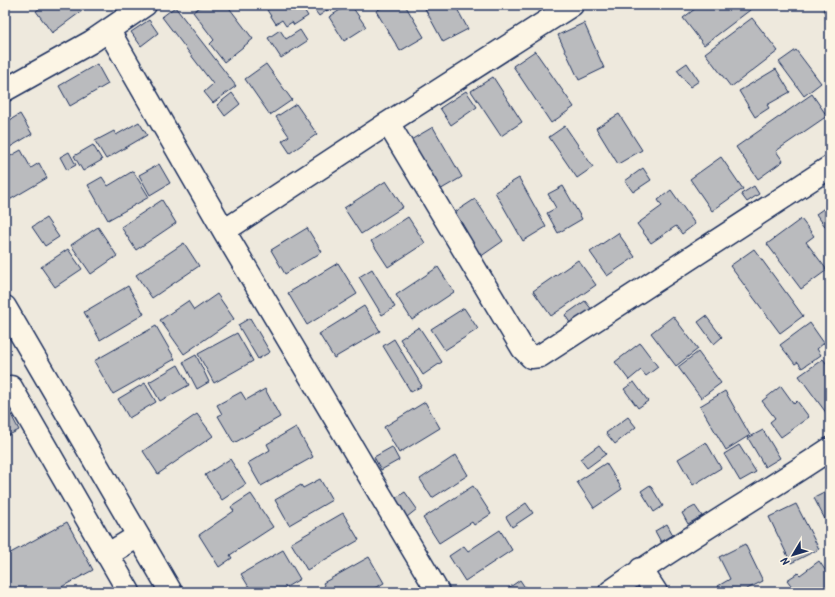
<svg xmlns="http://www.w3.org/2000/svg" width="835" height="597" font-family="Kalam,sans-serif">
  <rect width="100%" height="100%" fill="#eee9dd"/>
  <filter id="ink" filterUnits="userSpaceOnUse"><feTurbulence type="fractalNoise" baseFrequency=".025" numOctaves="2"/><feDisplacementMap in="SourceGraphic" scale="8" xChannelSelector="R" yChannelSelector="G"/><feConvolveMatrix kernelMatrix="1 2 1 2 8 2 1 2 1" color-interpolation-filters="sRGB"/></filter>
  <g filter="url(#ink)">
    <!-- building -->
    <path fill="#babbbe" stroke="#1b2f5e" d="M 45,5 L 90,5 L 52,33 L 36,11 Z
      M 203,5 L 227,5 L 253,39 L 224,62 L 210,44 L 214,40 L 193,12 Z
      M 275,5 L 301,5 L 308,16 L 294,25 L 292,22 L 286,26 L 282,20 L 276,24 L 267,10 Z
      M 318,5 L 333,5 L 333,6 L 319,16 L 313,8 Z
      M 348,5 L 351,5 L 366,27 L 344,41 L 329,17 Z
      M 386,5 L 405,5 L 424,37 L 400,51 L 376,11 Z
      M 423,5 L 455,5 L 468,29 L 443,42 Z
      M 700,5 L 752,5 L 754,7 L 704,45 L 683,18 Z
      M 830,5 L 830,20 L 823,10 Z
      M 175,7 L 236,86 L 213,103 L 204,92 L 213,84 L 162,17 Z
      M 752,18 L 778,51 L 731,87 L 705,53 Z
      M 149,20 L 158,33 L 141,46 L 131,32 Z
      M 584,23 L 604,68 L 579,80 L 558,35 Z
      M 280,30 L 286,39 L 300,30 L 307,41 L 281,58 L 268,38 Z
      M 796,50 L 821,83 L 804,96 L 779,62 Z
      M 535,51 L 574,107 L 551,123 L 513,66 Z
      M 687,63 L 699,81 L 690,87 L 677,70 Z
      M 97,64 L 108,84 L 70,106 L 59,86 Z
      M 266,64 L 292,100 L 270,115 L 245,79 Z
      M 776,69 L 790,92 L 767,105 L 769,108 L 755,117 L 739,91 Z
      M 493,77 L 522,122 L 501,136 L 471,91 Z
      M 466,91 L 477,107 L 451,125 L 440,108 Z
      M 232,93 L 240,104 L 225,116 L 217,105 Z
      M 812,94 L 827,116 L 776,151 L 783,161 L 758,179 L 736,147 Z
      M 296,104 L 317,134 L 290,153 L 282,141 L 289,136 L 276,117 Z
      M 20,114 L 32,134 L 5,150 L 5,123 Z
      M 619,114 L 642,150 L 618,164 L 596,128 Z
      M 139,122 L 147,135 L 106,159 L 95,141 L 114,131 L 116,135 Z
      M 565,126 L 593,167 L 577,178 L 549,137 Z
      M 433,127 L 462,177 L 438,191 L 409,141 Z
      M 93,145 L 102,160 L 83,171 L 74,156 Z
      M 21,150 L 31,168 L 39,163 L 47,178 L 6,202 L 5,159 Z
      M 69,152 L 76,165 L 67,170 L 60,157 Z
      M 721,157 L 743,189 L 712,211 L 690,179 Z
      M 159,164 L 170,183 L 150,195 L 139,175 Z
      M 643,168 L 651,180 L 633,192 L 625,181 Z
      M 133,171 L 149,197 L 108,220 L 88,185 L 102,177 L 108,186 Z
      M 519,178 L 546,227 L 523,241 L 495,192 Z
      M 386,181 L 403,207 L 361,234 L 344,208 Z
      M 563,186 L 582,219 L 558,233 L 547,213 L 556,208 L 548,194 Z
      M 754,186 L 759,194 L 747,202 L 741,194 Z
      M 671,190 L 695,224 L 682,234 L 676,226 L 651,243 L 637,224 L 662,206 L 658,200 Z
      M 475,199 L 503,241 L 480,257 L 452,214 Z
      M 162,200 L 176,223 L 136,250 L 121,227 Z
      M 830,204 L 830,233 L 816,214 Z
      M 408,217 L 425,243 L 388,267 L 371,241 Z
      M 46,218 L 59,237 L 45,246 L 32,227 Z
      M 801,219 L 814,236 L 806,242 L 827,270 L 801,289 L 767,244 Z
      M 98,227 L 117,256 L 91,274 L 71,245 Z
      M 307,228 L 322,252 L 285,274 L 271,250 Z
      M 618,233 L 635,257 L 607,276 L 590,252 Z
      M 184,243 L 199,266 L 152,298 L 136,275 Z
      M 68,249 L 82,269 L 55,287 L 41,267 Z
      M 754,249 L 803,316 L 780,333 L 730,266 Z
      M 578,260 L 596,285 L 551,316 L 533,291 Z
      M 338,263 L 357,294 L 307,325 L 288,293 Z
      M 438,267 L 454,292 L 412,320 L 396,295 Z
      M 372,269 L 395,307 L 382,315 L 359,277 Z
      M 128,286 L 144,314 L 100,340 L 84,312 Z
      M 217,294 L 234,319 L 184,354 L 160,320 L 188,301 L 194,310 Z
      M 585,301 L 593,311 L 572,326 L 565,315 Z
      M 364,306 L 380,331 L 334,358 L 319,334 Z
      M 464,308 L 478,329 L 445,350 L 431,329 Z
      M 673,316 L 698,349 L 676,366 L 651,333 Z
      M 706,316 L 722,337 L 714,344 L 698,322 Z
      M 250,318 L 270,352 L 258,359 L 238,325 Z
      M 810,323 L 824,343 L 817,349 L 821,355 L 802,368 L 798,362 L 795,364 L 780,345 Z
      M 156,326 L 175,359 L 113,394 L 94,361 Z
      M 419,327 L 442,362 L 423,375 L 400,339 Z
      M 237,333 L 253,361 L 214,383 L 198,354 Z
      M 394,339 L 422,386 L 411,392 L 383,346 Z
      M 640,343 L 658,367 L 646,376 L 641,370 L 629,380 L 615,362 Z
      M 698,352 L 721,383 L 701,398 L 678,367 Z
      M 196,355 L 209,382 L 197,389 L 183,362 Z
      M 823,359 L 830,368 L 830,418 L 799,376 Z
      M 178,365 L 189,385 L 160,401 L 149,382 Z
      M 634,382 L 648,401 L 638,408 L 624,389 Z
      M 145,383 L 156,402 L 129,418 L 118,399 Z
      M 781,386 L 794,404 L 797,401 L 809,417 L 781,437 L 770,422 L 775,418 L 762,401 Z
      M 265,389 L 280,417 L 234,443 L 218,416 L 222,414 L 217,405 L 241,392 L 246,400 Z
      M 725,391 L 750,435 L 726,450 L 700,406 Z
      M 425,402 L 440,428 L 399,453 L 384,427 Z
      M 5,403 L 19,430 L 5,437 Z
      M 197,414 L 213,436 L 158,474 L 143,451 Z
      M 628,417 L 636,427 L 615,444 L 606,433 Z
      M 296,427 L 313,457 L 261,486 L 248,463 L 270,450 L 267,444 Z
      M 763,430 L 780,458 L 765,467 L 748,438 Z
      M 706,442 L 721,468 L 693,485 L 678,459 Z
      M 599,445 L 606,454 L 587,468 L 580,459 Z
      M 739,445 L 756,472 L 740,481 L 724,454 Z
      M 392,447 L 399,460 L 381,470 L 374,457 Z
      M 456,455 L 468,475 L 432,498 L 420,479 Z
      M 230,459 L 246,484 L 222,500 L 205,475 Z
      M 606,463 L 622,489 L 594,508 L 577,482 Z
      M 320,479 L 332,500 L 289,525 L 275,500 L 301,485 L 303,488 Z
      M 650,485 L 663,506 L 654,512 L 641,491 Z
      M 473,486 L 491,514 L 474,525 L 472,522 L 439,543 L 423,518 Z
      M 830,490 L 830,529 L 814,498 Z
      M 405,492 L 417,509 L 407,517 L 394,499 Z
      M 251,494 L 273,527 L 230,555 L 232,558 L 219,567 L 199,535 L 234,511 L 231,507 Z
      M 526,503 L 533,513 L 512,527 L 506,517 Z
      M 796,504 L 819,549 L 791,563 L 769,517 Z
      M 695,506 L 702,516 L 688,524 L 682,513 Z
      M 343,513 L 359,540 L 307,570 L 291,543 Z
      M 67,522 L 93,570 L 52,592 L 5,592 L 5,556 Z
      M 667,524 L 673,535 L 661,542 L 655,531 Z
      M 500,530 L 512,550 L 465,581 L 449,556 L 464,546 L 468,551 Z
      M 745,544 L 763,581 L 741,592 L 721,592 L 718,586 L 730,579 L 719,557 Z
      M 283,550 L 300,579 L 278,592 L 252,592 L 241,574 Z
      M 369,557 L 384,583 L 368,592 L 328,592 L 323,583 Z
      M 819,561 L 830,577 L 830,584 L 818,592 L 796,592 L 787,580 L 798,573 L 800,575 Z
      M 520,580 L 528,592 L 503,592 Z"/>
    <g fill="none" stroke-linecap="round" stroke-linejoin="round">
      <defs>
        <path id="minor" d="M 109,31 L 224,231 L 438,592
          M 5,90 L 91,42 L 145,5
          M 388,123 L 572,5
          M 224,231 L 388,123 L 523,349 L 531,357 L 540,356 L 830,167
          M 5,307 L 171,592
          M 11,387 L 129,592
          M 107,555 L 138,536
          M 641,569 L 656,592
          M 610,592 C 681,541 757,498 830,449"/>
      </defs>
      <!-- minor casing -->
      <use href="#minor" stroke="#1b2f5e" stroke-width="25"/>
      <!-- minor -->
      <use href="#minor" stroke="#fcf5e5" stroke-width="22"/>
    </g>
  </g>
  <!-- margin -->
  <rect width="835" height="597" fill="none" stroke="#fcf5e5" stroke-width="20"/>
  <rect x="10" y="10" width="815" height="577" fill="none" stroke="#1b2f5e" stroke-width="1.5" filter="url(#ink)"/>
  <!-- north arrow -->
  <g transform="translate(793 555) rotate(232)" stroke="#fcf5e5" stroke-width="3" paint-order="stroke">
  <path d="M0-3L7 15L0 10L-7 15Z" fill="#1b2f5e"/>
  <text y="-6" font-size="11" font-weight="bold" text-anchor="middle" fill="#1b2f5e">N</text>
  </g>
</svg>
